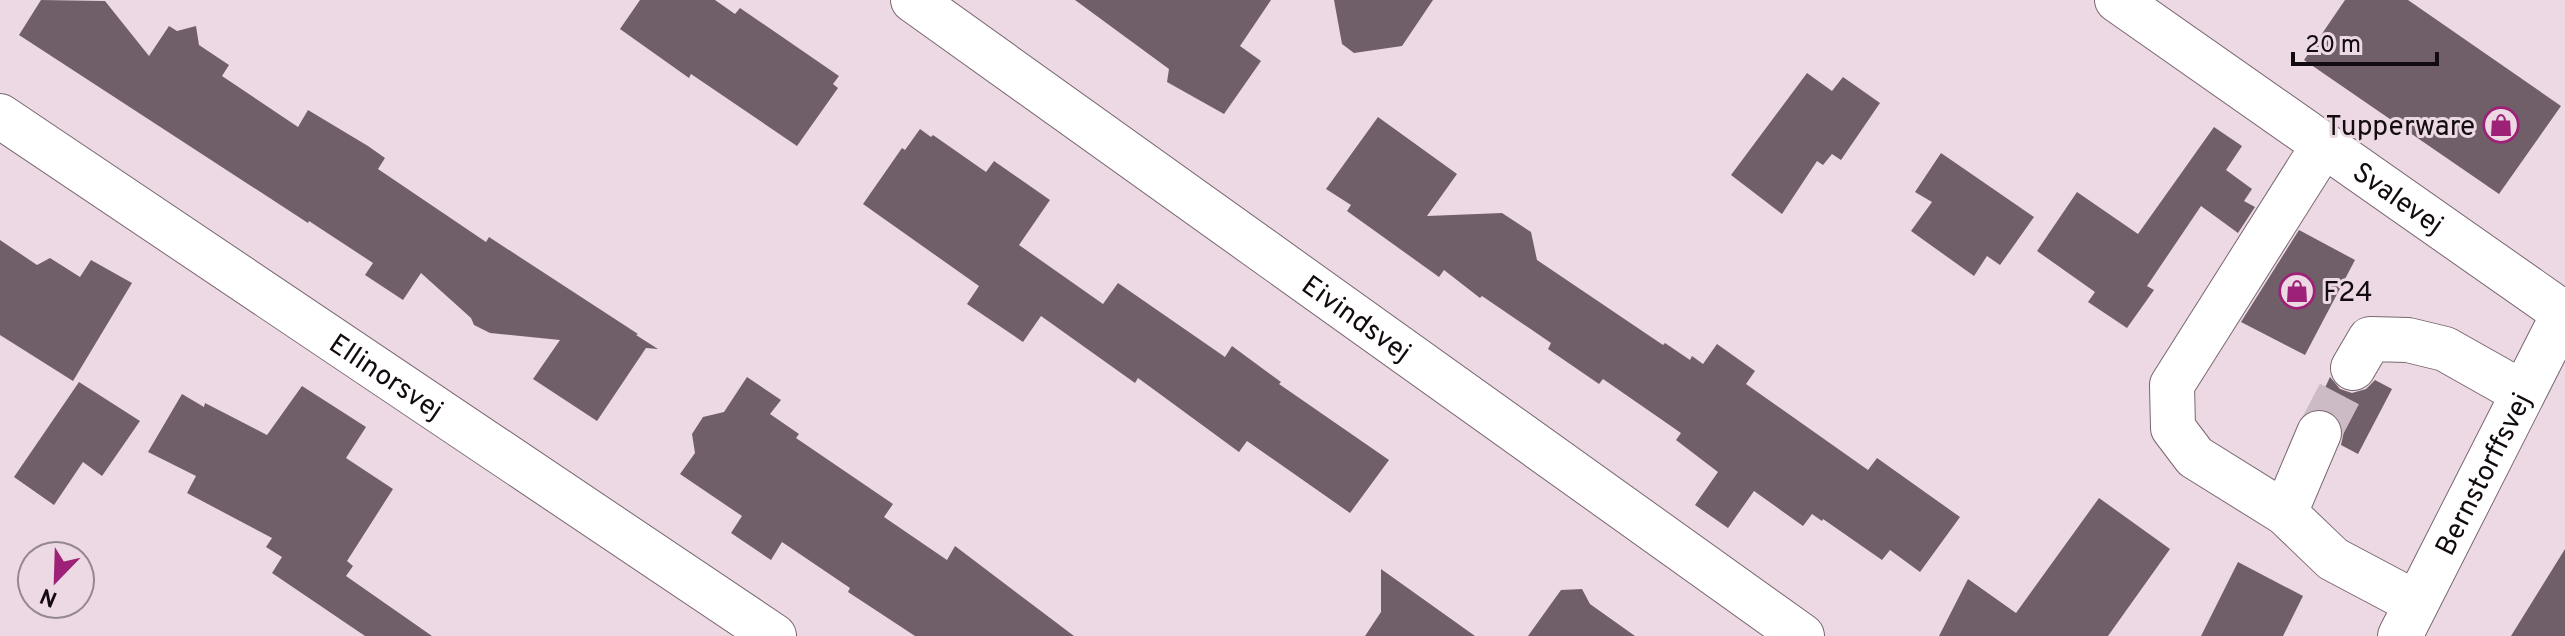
<svg xmlns="http://www.w3.org/2000/svg" width="2565" height="636" font-family="Overpass,sans-serif">
  <rect width="100%" height="100%" fill="#edd9e4"/>
  <!-- building -->
  <path fill="#705f68" d="M 41,0 L 105,1 L 149,56 L 169,26 L 177,31 L 196,26 L 199,45 L 229,65 L 222,76 L 298,127 L 308,110 L 368,146 L 385,158 L 378,169 L 486,242 L 489,237 L 638,334 L 636,335 L 658,349 L 646,348 L 597,421 L 533,379 L 560,340 L 490,333 L 474,325 L 471,318 L 421,273 L 403,300 L 365,275 L 373,263 L 309,221 L 308,223 L 19,35 Z
    M 640,0 L 715,0 L 735,14 L 740,8 L 839,76 L 833,84 L 838,88 L 797,146 L 691,74 L 689,78 L 620,29 Z
    M 1075,0 L 1271,0 L 1240,46 L 1261,61 L 1224,114 L 1167,82 L 1169,69 Z
    M 1334,0 L 1433,0 L 1402,46 L 1354,53 L 1342,44 Z
    M 2345,0 L 2408,0 L 2561,106 L 2499,194 L 2304,60 Z
    M 1807,73 L 1832,91 L 1843,77 L 1880,103 L 1841,160 L 1832,154 L 1823,165 L 1817,161 L 1782,214 L 1731,175 Z
    M 1378,117 L 1457,174 L 1427,216 L 1502,213 L 1531,232 L 1537,260 L 1663,345 L 1665,343 L 1690,360 L 1692,356 L 1703,364 L 1717,344 L 1755,371 L 1746,384 L 1868,470 L 1877,458 L 1960,517 L 1920,572 L 1890,550 L 1882,560 L 1823,519 L 1822,521 L 1812,514 L 1803,526 L 1754,491 L 1728,528 L 1695,505 L 1718,472 L 1676,440 L 1681,433 L 1603,379 L 1599,384 L 1548,349 L 1551,343 L 1482,296 L 1480,298 L 1444,270 L 1439,277 L 1347,211 L 1351,205 L 1326,189 Z
    M 2214,127 L 2242,146 L 2226,170 L 2252,189 L 2244,201 L 2255,207 L 2238,233 L 2201,206 L 2147,286 L 2154,290 L 2127,328 L 2088,302 L 2095,292 L 2037,251 L 2077,192 L 2138,234 Z
    M 920,129 L 931,137 L 933,135 L 986,172 L 994,161 L 1050,200 L 1019,245 L 1103,304 L 1118,283 L 1225,357 L 1232,346 L 1281,382 L 1279,384 L 1389,460 L 1350,513 L 1247,441 L 1239,452 L 1138,378 L 1135,383 L 1041,316 L 1023,342 L 967,304 L 979,286 L 863,204 L 902,148 L 905,150 Z
    M 1941,153 L 2034,217 L 2000,265 L 1987,256 L 1974,276 L 1911,231 L 1932,202 L 1915,192 Z
    M 2299,230 L 2355,260 L 2305,355 L 2241,322 Z
    M 0,240 L 37,265 L 50,258 L 80,277 L 91,260 L 132,283 L 73,381 L 0,335 Z
    M 747,377 L 781,400 L 770,414 L 799,434 L 796,438 L 893,504 L 884,517 L 947,560 L 955,546 L 1074,636 L 915,636 L 848,592 L 850,588 L 782,542 L 771,560 L 731,533 L 742,516 L 680,474 L 695,453 L 692,434 L 703,417 L 724,412 Z
    M 2330,377 L 2340,389 L 2352,393 L 2366,389 L 2375,380 L 2392,389 L 2358,454 L 2341,445 L 2344,431 L 2338,417 L 2328,410 L 2315,409 Z
    M 79,382 L 140,421 L 102,476 L 83,462 L 54,505 L 14,477 Z
    M 302,386 L 366,427 L 346,458 L 393,489 L 347,561 L 353,566 L 346,576 L 432,636 L 365,636 L 272,573 L 282,557 L 266,547 L 272,538 L 187,493 L 196,476 L 148,452 L 182,394 L 204,407 L 205,403 L 267,435 Z
    M 2099,498 L 2170,549 L 2108,636 L 1939,636 L 1968,579 L 2016,613 Z
    M 2565,549 L 2565,636 L 2511,636 Z
    M 2238,562 L 2303,596 L 2283,636 L 2201,636 Z
    M 1381,569 L 1475,636 L 1365,636 L 1381,612 Z
    M 1582,589 L 1590,604 L 1635,636 L 1528,636 L 1561,590 Z"/>
  <g fill="none" stroke-linecap="round" stroke-linejoin="round">
    <!-- minor-tunnel -->
    <path stroke="#ccbac4" stroke-width="44" stroke-dasharray="44 22" stroke-linecap="butt" d="M 2319,433 L 2353,368"/>
    <defs>
      <g id="minor">
        <path id="s1" d="M 913,0 L 1802,636"/>
        <path id="s2" d="M 2117,0 L 2565,314"/>
        <path id="s3" d="M 0,116 L 774,636"/>
        <path d="M 2323,146 L 2172,385 L 2173,428 L 2195,457 L 2285,513 L 2333,559 L 2416,603"/>
        <path d="M 2353,368 L 2370,339 L 2408,340 L 2445,349 L 2523,393"/>
        <path d="M 2285,513 L 2319,433"/>
        <path id="s4" d="M 2400,636 L 2565,311"/>
      </g>
    </defs>
    <!-- minor casing -->
    <use href="#minor" stroke="#786770" stroke-width="46"/>
    <!-- minor -->
    <use href="#minor" stroke="#fff" stroke-width="44"/>
  </g>
  <!-- icons -->
  <defs>
    <symbol id="shop-ring" viewBox="-11 -11 22 22"><circle r="9.5" fill="#edd9e4" stroke="#9d2177" stroke-width="1.5"/><path d="M-5-2.5h2.3a2.7 3.5 0 0 1 5.4 0H5L5.5 6h-11ZM-1.5-2.5h3a1.5 2.3 0 0 0-3 0Z" fill="#9d2177"/></symbol>
  </defs>
  <g fill-rule="evenodd">
    <use href="#shop-ring" x="2481" y="105" width="40" height="40"/>
    <use href="#shop-ring" x="2277" y="271" width="40" height="40"/>
  </g>
  <g text-anchor="middle" stroke-width="6" stroke-linejoin="round" paint-order="stroke">
    <!-- poi labels -->
    <g font-size="28" fill="#120b0f" stroke="#edd9e4" text-anchor="end">
      <text x="2475" y="135">Tupperware</text>
      <text x="2323" y="301" text-anchor="start">F24</text>
    </g>
    <!-- street labels -->
    <g font-size="28" fill="#120b0f" stroke="#edd9e4">
      <text dy="10" stroke="none"><textPath href="#s2" startOffset="344">Svalevej</textPath></text>
      <text dy="10" stroke="none"><textPath href="#s1" startOffset="546">Eivindsvej</textPath></text>
      <text dy="10" stroke="none"><textPath href="#s3" startOffset="466">Ellinorsvej</textPath></text>
      <text dy="10" stroke="none"><textPath href="#s4" startOffset="182">Bernstorffsvej</textPath></text>
    </g>
  </g>
  <!-- north arrow -->
  <g transform="translate(56 580) rotate(203)"><circle r="38" fill="#edd9e4" stroke="#95878f" stroke-width="2"/>
  <path d="M0-6L14 30L0 20L-14 30Z" fill="#9d2177"/>
  <text y="-12" font-size="22" font-weight="bold" text-anchor="middle" fill="#120b0f">N</text>
  </g>
  <!-- scale -->
  <path d="M2293 52v12h144v-12" fill="none" stroke="#120b0f" stroke-width="4"/>
  <text x="2305" y="52" font-size="24" fill="#120b0f" stroke="#edd9e4" stroke-width="6" paint-order="stroke">20 m</text>
</svg>
